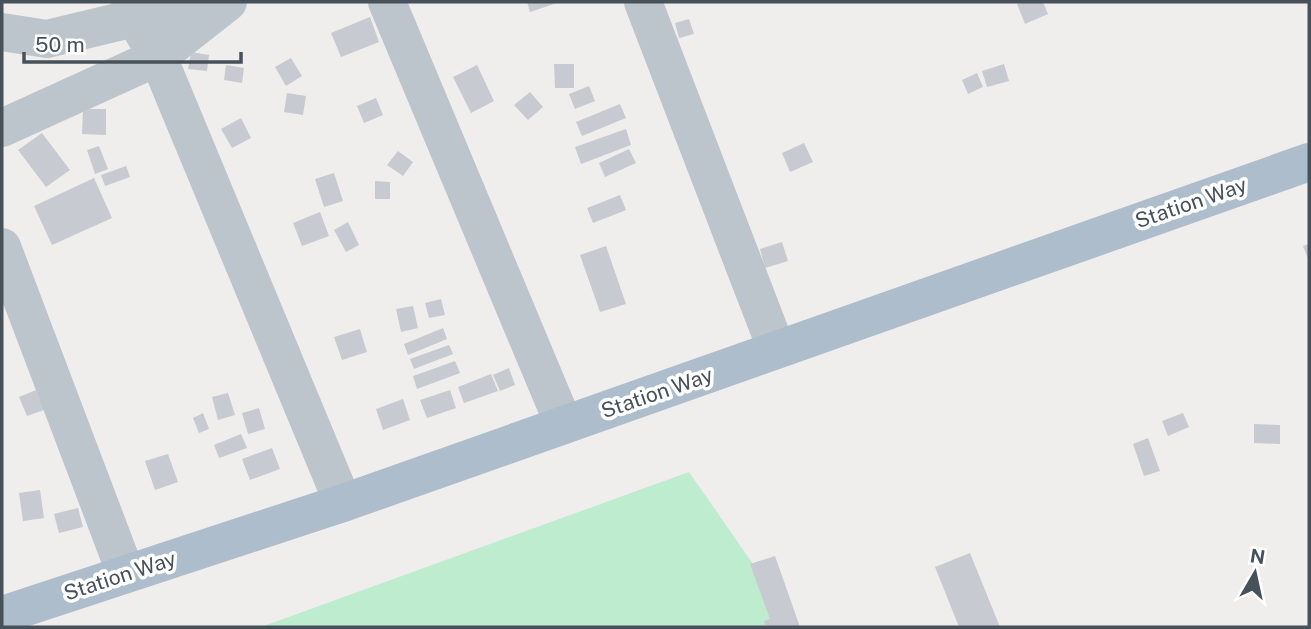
<svg xmlns="http://www.w3.org/2000/svg" width="1311" height="629" font-family="'Public Sans',sans-serif">
  <rect width="100%" height="100%" fill="#f0eded"/>
  <!-- green -->
  <path fill="#bdecce" d="M 689,472 L 797,627 L 261,627 Z"/>
  <!-- building -->
  <path fill="#c7cad0" d="M 527,2 L 560,2 L 530,12 Z
    M 1023,2 L 1043,2 L 1048,14 L 1025,24 L 1017,4 Z
    M 370,17 L 379,42 L 341,57 L 331,33 Z
    M 689,19 L 694,34 L 679,38 L 675,23 Z
    M 191,52 L 209,55 L 207,71 L 188,69 Z
    M 291,58 L 302,76 L 286,86 L 275,67 Z
    M 554,64 L 574,64 L 574,88 L 555,88 Z
    M 1004,64 L 1009,81 L 987,87 L 982,71 Z
    M 226,65 L 244,68 L 242,83 L 224,80 Z
    M 477,65 L 494,101 L 471,113 L 453,77 Z
    M 977,73 L 983,87 L 968,94 L 962,80 Z
    M 589,86 L 595,101 L 575,109 L 569,94 Z
    M 530,92 L 543,107 L 528,120 L 514,105 Z
    M 287,93 L 306,96 L 303,115 L 284,112 Z
    M 376,98 L 383,115 L 364,123 L 357,106 Z
    M 620,104 L 626,118 L 582,136 L 576,122 Z
    M 83,109 L 106,109 L 106,135 L 82,134 Z
    M 241,118 L 251,138 L 232,148 L 221,129 Z
    M 626,129 L 631,145 L 581,164 L 575,147 Z
    M 42,133 L 70,170 L 46,187 L 18,150 Z
    M 804,143 L 813,162 L 790,172 L 782,153 Z
    M 99,146 L 108,169 L 95,174 L 87,150 Z
    M 629,149 L 636,163 L 605,177 L 599,163 Z
    M 398,151 L 413,162 L 403,176 L 387,165 Z
    M 126,166 L 130,177 L 105,186 L 101,175 Z
    M 334,173 L 343,201 L 324,207 L 315,179 Z
    M 94,178 L 112,218 L 52,245 L 34,206 Z
    M 375,181 L 390,182 L 390,199 L 375,199 Z
    M 620,195 L 626,210 L 593,223 L 587,208 Z
    M 320,212 L 329,236 L 302,246 L 293,223 Z
    M 348,222 L 359,245 L 346,252 L 334,230 Z
    M 782,242 L 788,261 L 765,268 L 760,249 Z
    M 1309,244 L 1309,261 L 1303,246 Z
    M 606,246 L 626,304 L 600,312 L 580,255 Z
    M 441,299 L 445,315 L 429,318 L 425,303 Z
    M 413,306 L 418,328 L 401,332 L 396,309 Z
    M 443,328 L 447,339 L 408,355 L 404,344 Z
    M 360,329 L 367,352 L 342,360 L 334,337 Z
    M 449,345 L 453,354 L 414,369 L 410,359 Z
    M 455,361 L 460,373 L 417,389 L 413,376 Z
    M 509,368 L 515,385 L 500,391 L 493,375 Z
    M 491,374 L 498,391 L 464,403 L 458,387 Z
    M 36,390 L 44,410 L 27,416 L 19,397 Z
    M 450,390 L 456,408 L 427,418 L 420,400 Z
    M 228,393 L 235,415 L 218,420 L 212,397 Z
    M 403,399 L 410,420 L 383,430 L 376,409 Z
    M 259,408 L 265,429 L 248,434 L 242,413 Z
    M 203,413 L 209,429 L 199,433 L 193,418 Z
    M 1183,413 L 1189,427 L 1168,436 L 1162,421 Z
    M 1254,424 L 1280,425 L 1280,444 L 1254,443 Z
    M 241,434 L 247,448 L 219,458 L 214,445 Z
    M 1148,438 L 1160,471 L 1144,476 L 1133,444 Z
    M 272,448 L 280,469 L 250,480 L 242,459 Z
    M 168,454 L 178,482 L 155,490 L 145,461 Z
    M 40,490 L 44,518 L 23,521 L 19,493 Z
    M 78,508 L 83,527 L 59,533 L 54,514 Z
    M 970,553 L 1000,627 L 959,627 L 935,567 Z
    M 775,556 L 800,627 L 766,627 L 764,621 L 770,619 L 750,564 Z"/>
  <g fill="none" stroke-linecap="round" stroke-linejoin="round">
    <!-- minor -->
    <path stroke="#bcc5cc" stroke-width="38" d="M 130,2 L 135,19 L 158,57 L 343,503
      M 387,2 L 564,425
      M 643,2 L 776,348
      M 2,32 L 47,39 L 201,2
      M 2,128 L 158,57 L 228,2
      M 2,247 L 126,574"/>
    <!-- major -->
    <path stroke="#aebdcb" stroke-width="38" d="M 2,615 L 343,503 L 1309,162"/>
  </g>
  <g text-anchor="middle" stroke-width="7" stroke-linejoin="round" paint-order="stroke">
    <!-- street labels -->
    <g font-size="21" fill="#46515a" stroke="#fff">
      <text transform="translate(1191 203) rotate(-19)" y="7">Station Way</text>
      <text transform="translate(657 393) rotate(-19)" y="7">Station Way</text>
      <text transform="translate(120 576) rotate(-18)" y="7">Station Way</text>
    </g>
  </g>
  <!-- border -->
  <rect width="1311" height="629" fill="none" stroke="#46515a" stroke-width="7"/>
  <!-- north arrow -->
  <g transform="translate(1255 573) rotate(9)" stroke="#ffffff" stroke-width="5" paint-order="stroke">
  <path d="M0-5L12 26L0 18L-12 26Z" fill="#46515a"/>
  <text y="-10" font-size="19" font-weight="bold" text-anchor="middle" fill="#46515a">N</text>
  </g>
  <!-- scale -->
  <path d="M24 52v10h217v-10" fill="none" stroke="#46515a" stroke-width="3.5"/>
  <text x="35" y="52" font-size="21" fill="#46515a" stroke="#ffffff" stroke-width="5" paint-order="stroke">50 m</text>
</svg>
